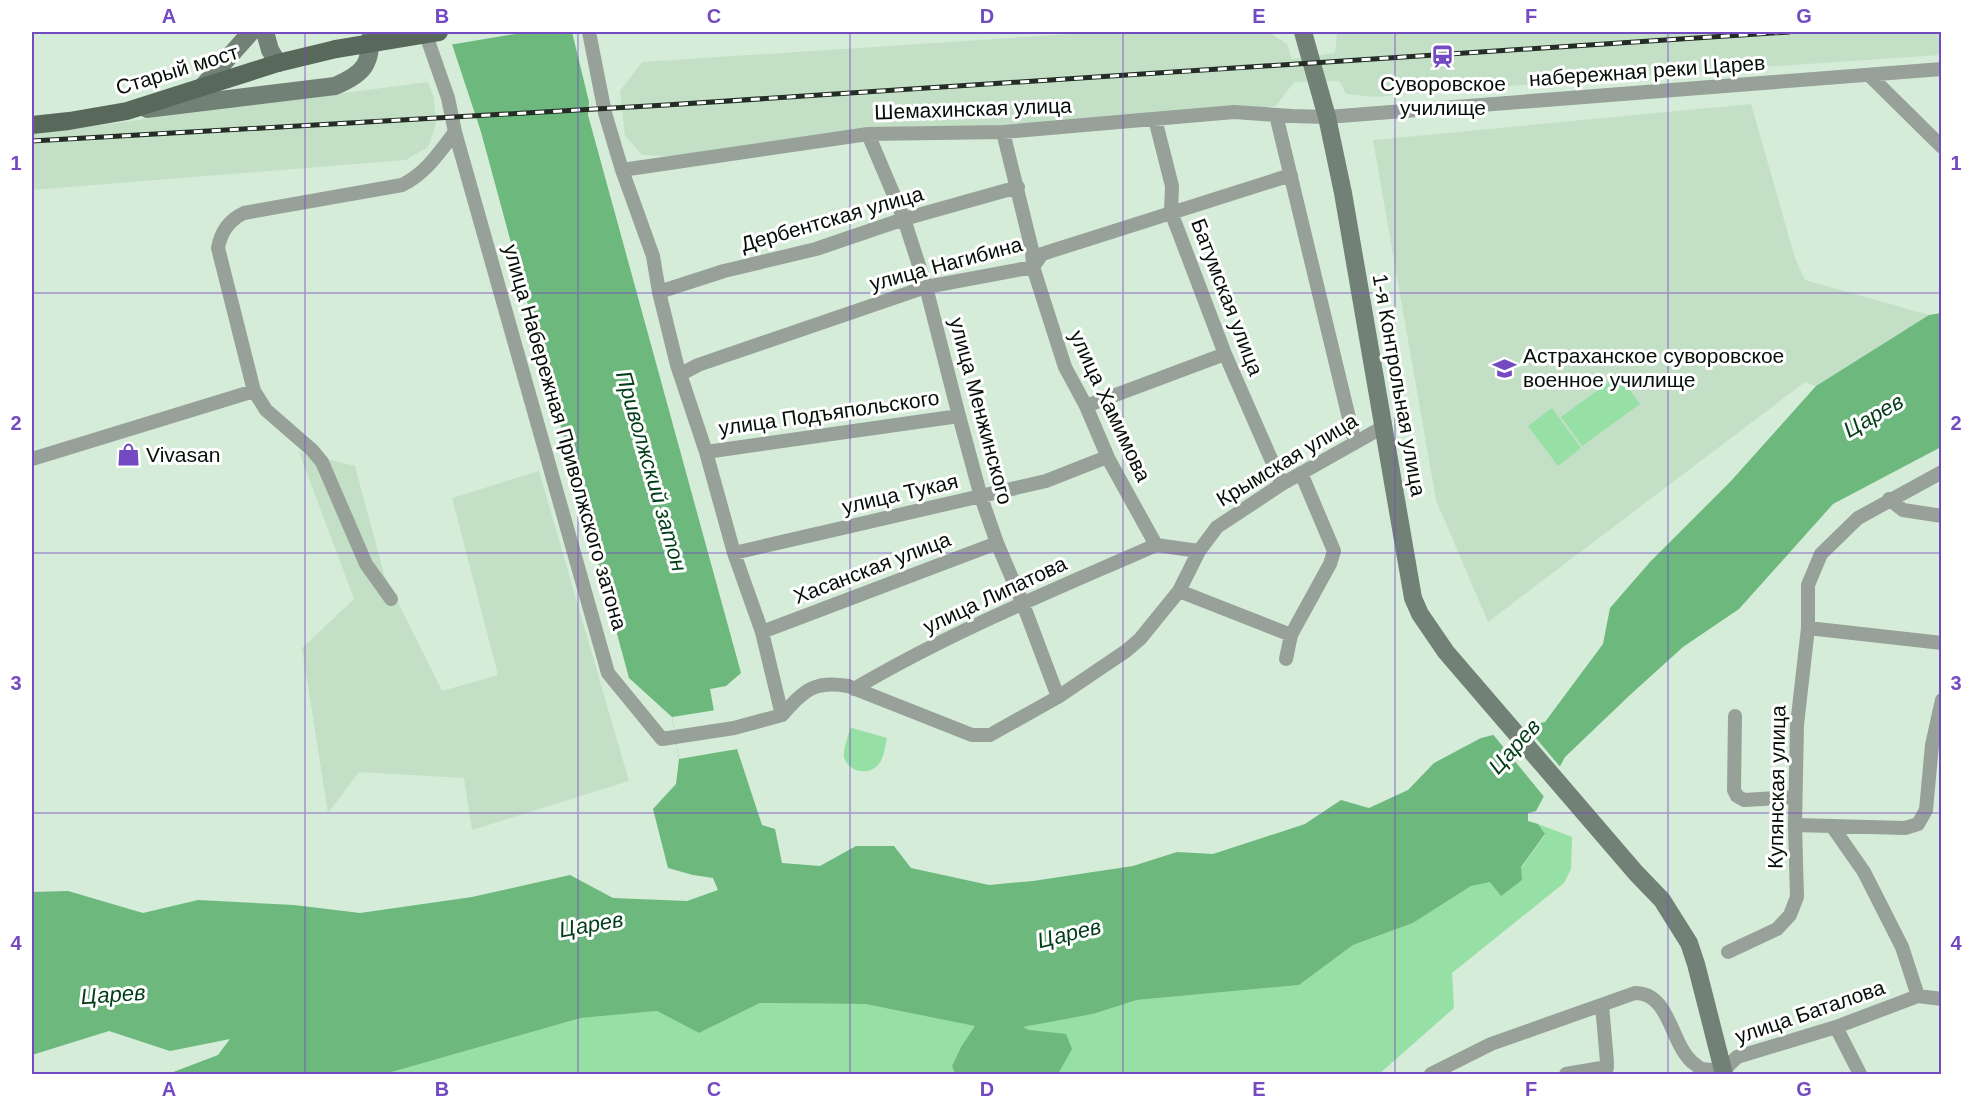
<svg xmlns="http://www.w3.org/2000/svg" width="1973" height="1106" font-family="Helvetica,sans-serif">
  <rect width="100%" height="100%" fill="#d5ecd8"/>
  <!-- built -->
  <path fill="#c3e0c7" d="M 1102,32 L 1269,32 L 1287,44 L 1292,59 L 1335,53 L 1337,32 L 1942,32 L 1941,55 L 1659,74 L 1376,97 L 1346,94 L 1339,81 L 1294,82 L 1276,106 L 668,156 L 642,155 L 625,136 L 620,91 L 642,62 Z
    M 428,82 L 434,98 L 436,124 L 428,147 L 406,160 L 32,190 L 32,134 Z
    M 1751,104 L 1795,258 L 1805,280 L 1929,315 L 1816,386 L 1805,382 L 1488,622 L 1436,500 L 1373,140 Z
    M 299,452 L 355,466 L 384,574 L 442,691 L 498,675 L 452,498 L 539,471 L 629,781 L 472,830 L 464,778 L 359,772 L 328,813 L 302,648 L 354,599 Z"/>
  <!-- green -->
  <path fill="#96dfa5" d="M 1619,375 L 1640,404 L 1582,446 L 1561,417 Z
    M 1552,408 L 1581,448 L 1558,466 L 1528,426 Z
    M 852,728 L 887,738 C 885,746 884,759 878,765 C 868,776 848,772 844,757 C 843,748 848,737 850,729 Z
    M 1538,824 L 1572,837 L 1571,869 L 1564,883 L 1452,973 L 1454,1008 L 1379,1074 L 1058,1074 L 1029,1030 L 1022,1027 L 1093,1014 L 1137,1000 L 1299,985 L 1353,945 L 1413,923 L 1471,886 L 1491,881 L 1501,896 L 1545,835 Z
    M 760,1003 L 865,1004 L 976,1026 L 961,1047 L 952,1066 L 955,1074 L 927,1074 L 926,1073 L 919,1074 L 385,1074 L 581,1018 L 657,1011 L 699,1033 Z"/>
  <!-- water -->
  <path fill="#6cb87d" d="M 448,32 L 572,32 L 589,102 L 588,115 L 741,673 L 726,686 L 710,689 L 721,751 L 737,749 L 762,825 L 775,829 L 782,863 L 820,866 L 856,846 L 894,846 L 911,868 L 989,885 L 1033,881 L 1133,866 L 1177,852 L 1213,854 L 1305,824 L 1341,800 L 1369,808 L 1408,790 L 1434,763 L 1481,738 L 1545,722 L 1603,644 L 1610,608 L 1650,562 L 1731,481 L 1816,386 L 1929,315 L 1941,313 L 1941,447 L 1833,504 L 1739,609 L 1683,647 L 1630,695 L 1565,757 L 1536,811 L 1528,813 L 1528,821 L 1538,824 L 1545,834 L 1521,867 L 1522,880 L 1501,896 L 1490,882 L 1471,886 L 1413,923 L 1353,945 L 1299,985 L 1137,1000 L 1093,1014 L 1023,1027 L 1029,1030 L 1066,1034 L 1072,1049 L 1058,1074 L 955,1074 L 952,1066 L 961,1047 L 975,1026 L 865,1004 L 760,1003 L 699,1033 L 657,1011 L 581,1018 L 385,1074 L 168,1074 L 218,1055 L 230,1039 L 170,1051 L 109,1031 L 32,1055 L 32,892 L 68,891 L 143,913 L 198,900 L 294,905 L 360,913 L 472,897 L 570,875 L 613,898 L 687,901 L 718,890 L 713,878 L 693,875 L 668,868 L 653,809 L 676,784 L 679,759 L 672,717 L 629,678 L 481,132 Z"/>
  <!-- pier -->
  <path fill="#d5ecd8" d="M 445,32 L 527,32 L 449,45 Z
    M 716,710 L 723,748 L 737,746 L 737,749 L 679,759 L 672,717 Z
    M 1524,724 L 1562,769 L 1545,798 L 1491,732 Z"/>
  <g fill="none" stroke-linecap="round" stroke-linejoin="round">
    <!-- street -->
    <path stroke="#97a199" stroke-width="14" d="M 425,32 L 448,98 L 455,132 L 608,673 L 662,739 L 734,728 L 782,715
      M 589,32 L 605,113 L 622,170 L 653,256 L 659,292 L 677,365 L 706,452 L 734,553 L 762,632 L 782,715
      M 1869,75 L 1942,147
      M 1276,115 L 1355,443
      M 1155,119 L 1172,186 L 1171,212 L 1225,354 L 1282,484
      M 1003,132 L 1032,250 L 1033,267 L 1065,367 L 1086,406 L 1109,460 L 1156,545 L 1199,551
      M 868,134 L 904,219 L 926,287 L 959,416 L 981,497 L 997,543 L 1023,604 L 1058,697
      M 622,170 L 868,134 L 1003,132 L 1234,112 L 1292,116 L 1327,117 L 1942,69
      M 659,292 L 724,271 L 816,249 L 904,219 L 1018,187
      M 681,374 L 698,365 L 926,287 L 1033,267 L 1042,254 L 1291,175
      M 1086,406 L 1225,354
      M 706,452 L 959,416
      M 32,459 L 254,391
      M 1889,499 L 1903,510 L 1942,516
      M 734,553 L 1046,481 L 1107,457
      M 1179,591 L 1291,635
      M 391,599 L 366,564 L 322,462 L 312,450 L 266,410 L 254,391 L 218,248 C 221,231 229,220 244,213 L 402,185 C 426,173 439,153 455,132
      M 1808,628 L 1942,643
      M 762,632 L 997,543
      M 1286,659 L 1291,635 L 1330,564 L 1334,551 L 1301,473
      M 854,689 C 950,632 1054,590 1156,545
      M 782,715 C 804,691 813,680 848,686 L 972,735 L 990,735 L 1058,697 L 1126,651 L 1140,639 L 1179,591 L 1199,551 L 1217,527 L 1282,484 L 1383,427
      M 1735,716 L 1734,790 L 1737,796 L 1744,800 L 1795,797
      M 1795,825 L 1905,828 L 1918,824 L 1926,810 L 1932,745 L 1942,700
      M 1832,826 L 1864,872 L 1902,947 L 1918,996
      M 1728,952 L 1777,929 L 1790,915 L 1797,897 L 1795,825 L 1797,725 L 1808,628 L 1808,585 L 1821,554 L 1858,518 L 1942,472
      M 1602,1005 L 1607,1062 L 1606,1074
      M 1836,1027 L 1860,1074
      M 1431,1074 L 1491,1044 L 1635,993 C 1670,993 1670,1042 1692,1062 C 1693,1062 1699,1068 1700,1068 C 1706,1071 1717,1069 1724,1070 L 1737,1057 L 1836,1027 L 1918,996 L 1942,999
      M 1566,1074 L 1607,1067"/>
    <!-- secondary -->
    <path stroke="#728175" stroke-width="18" d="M 265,32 L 270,50 L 278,63
      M 1303,32 L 1327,117 L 1343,193 L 1413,598 L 1420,614 L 1446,652 L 1636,873 L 1662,900 L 1689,943 L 1696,964 L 1724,1074
      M 205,92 L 203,86 L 251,32
      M 147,109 L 335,86 C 366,73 370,64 371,32"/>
    <!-- primary -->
    <path stroke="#58695b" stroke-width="18" d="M 32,125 L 69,121 L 127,111 L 278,63 L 336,49"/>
    <defs>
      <path id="rail" d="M 32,141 L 666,105 L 1789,32"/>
    </defs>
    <!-- rail casing -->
    <use href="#rail" stroke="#232d24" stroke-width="5"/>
    <!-- rail -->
    <use href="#rail" stroke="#fff" stroke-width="3" stroke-dasharray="9" stroke-linecap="butt"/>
    <!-- primary-bridge -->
    <path stroke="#58695b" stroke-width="18" d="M 336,49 L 439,32"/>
  </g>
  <!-- grid -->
  <path fill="none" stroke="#744ac2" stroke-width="1.5" stroke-opacity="0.55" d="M 305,32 L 305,1074M 578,32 L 578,1074M 850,32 L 850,1074M 1123,32 L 1123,1074M 1395,32 L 1395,1074M 1668,32 L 1668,1074M 32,293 L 1942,293M 32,553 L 1942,553M 32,813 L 1942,813"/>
  <!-- icons -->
  <defs>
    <symbol id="station-bare" viewBox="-9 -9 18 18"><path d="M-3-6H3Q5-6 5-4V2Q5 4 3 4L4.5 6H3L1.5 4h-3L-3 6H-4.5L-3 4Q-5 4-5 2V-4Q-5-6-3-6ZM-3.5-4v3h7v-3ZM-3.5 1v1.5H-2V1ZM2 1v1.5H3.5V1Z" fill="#744ac2" stroke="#fff" stroke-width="2.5" paint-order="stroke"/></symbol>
    <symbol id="university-bare" viewBox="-9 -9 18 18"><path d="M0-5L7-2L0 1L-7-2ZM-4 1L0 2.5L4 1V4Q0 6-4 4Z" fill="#744ac2" stroke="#fff" stroke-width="2.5" paint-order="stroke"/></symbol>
    <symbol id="shop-bare" viewBox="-9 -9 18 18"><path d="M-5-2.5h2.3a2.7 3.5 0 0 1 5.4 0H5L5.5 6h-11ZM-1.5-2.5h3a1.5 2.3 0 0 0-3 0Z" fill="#744ac2" stroke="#fff" stroke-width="2.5" paint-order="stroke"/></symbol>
  </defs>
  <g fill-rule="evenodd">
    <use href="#station-bare" x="1426" y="40" width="33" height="33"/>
    <use href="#university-bare" x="1488" y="352" width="33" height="33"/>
    <use href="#shop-bare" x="112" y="438" width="33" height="33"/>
  </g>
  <g text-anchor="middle" stroke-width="6" stroke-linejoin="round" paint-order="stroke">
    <!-- street labels -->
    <g font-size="21" fill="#070f08" stroke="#fff">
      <text transform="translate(177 70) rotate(-17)" y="7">Старый мост</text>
      <text transform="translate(1647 71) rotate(-4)" y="7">набережная реки Царев</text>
      <text transform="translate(973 109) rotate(-2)" y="7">Шемахинская улица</text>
      <text transform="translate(832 219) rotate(-16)" y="7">Дербентская улица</text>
      <text transform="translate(946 264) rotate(-15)" y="7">улица Нагибина</text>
      <text transform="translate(1227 297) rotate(69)" y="7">Батумская улица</text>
      <text transform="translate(1399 385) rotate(80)" y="7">1-я Контрольная улица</text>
      <text transform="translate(1110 406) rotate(65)" y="7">улица Хамимова</text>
      <text transform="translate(981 411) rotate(75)" y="7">улица Менжинского</text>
      <text transform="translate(829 413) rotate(-8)" y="7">улица Подъяпольского</text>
      <text transform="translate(565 437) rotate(74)" y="7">улица Набережная Приволжского затона</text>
      <text transform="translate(1287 460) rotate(-31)" y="7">Крымская улица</text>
      <text transform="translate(900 494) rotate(-13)" y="7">улица Тукая</text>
      <text transform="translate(872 568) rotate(-21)" y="7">Хасанская улица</text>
      <text transform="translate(995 595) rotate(-25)" y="7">улица Липатова</text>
      <text transform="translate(1777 787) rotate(-89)" y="7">Купянская улица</text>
      <text transform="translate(1810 1012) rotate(-19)" y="7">улица Баталова</text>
    </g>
    <!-- poi labels -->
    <g font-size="21" fill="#070f08" stroke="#fff" text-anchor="start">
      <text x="1443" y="91" text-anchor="middle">Суворовское<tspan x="1443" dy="24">училище</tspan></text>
      <text x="1523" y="363">Астраханское суворовское<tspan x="1523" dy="24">военное училище</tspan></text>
      <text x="146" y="462">Vivasan</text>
    </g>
    <!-- water labels -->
    <g font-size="22" font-style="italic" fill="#013e18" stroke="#fff">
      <text transform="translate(1873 415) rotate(-30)" y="8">Царев</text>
      <text transform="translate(652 471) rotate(74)" y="8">Приволжский затон</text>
      <text transform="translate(1514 746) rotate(-48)" y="8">Царев</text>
      <text transform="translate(591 924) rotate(-10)" y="8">Царев</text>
      <text transform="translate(1069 933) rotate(-14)" y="8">Царев</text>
      <text transform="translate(113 994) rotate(-4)" y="8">Царев</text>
    </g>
  </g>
  <!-- border -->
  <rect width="1973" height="1106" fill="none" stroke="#ffffff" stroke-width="66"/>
  <rect x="33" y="33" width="1907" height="1040" fill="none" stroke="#744ac2" stroke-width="2"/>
  <g font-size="20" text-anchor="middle" font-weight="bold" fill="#744ac2">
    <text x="169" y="23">A</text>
    <text x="442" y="23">B</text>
    <text x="714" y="23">C</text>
    <text x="987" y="23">D</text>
    <text x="1259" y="23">E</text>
    <text x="1531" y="23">F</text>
    <text x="1804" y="23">G</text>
    <text x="16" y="170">1</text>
    <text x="1956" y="170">1</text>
    <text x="16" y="430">2</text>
    <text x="1956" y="430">2</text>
    <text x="16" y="690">3</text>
    <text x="1956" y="690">3</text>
    <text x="16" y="950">4</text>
    <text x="1956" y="950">4</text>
    <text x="169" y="1096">A</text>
    <text x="442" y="1096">B</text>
    <text x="714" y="1096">C</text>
    <text x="987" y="1096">D</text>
    <text x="1259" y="1096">E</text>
    <text x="1531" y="1096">F</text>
    <text x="1804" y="1096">G</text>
  </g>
</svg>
